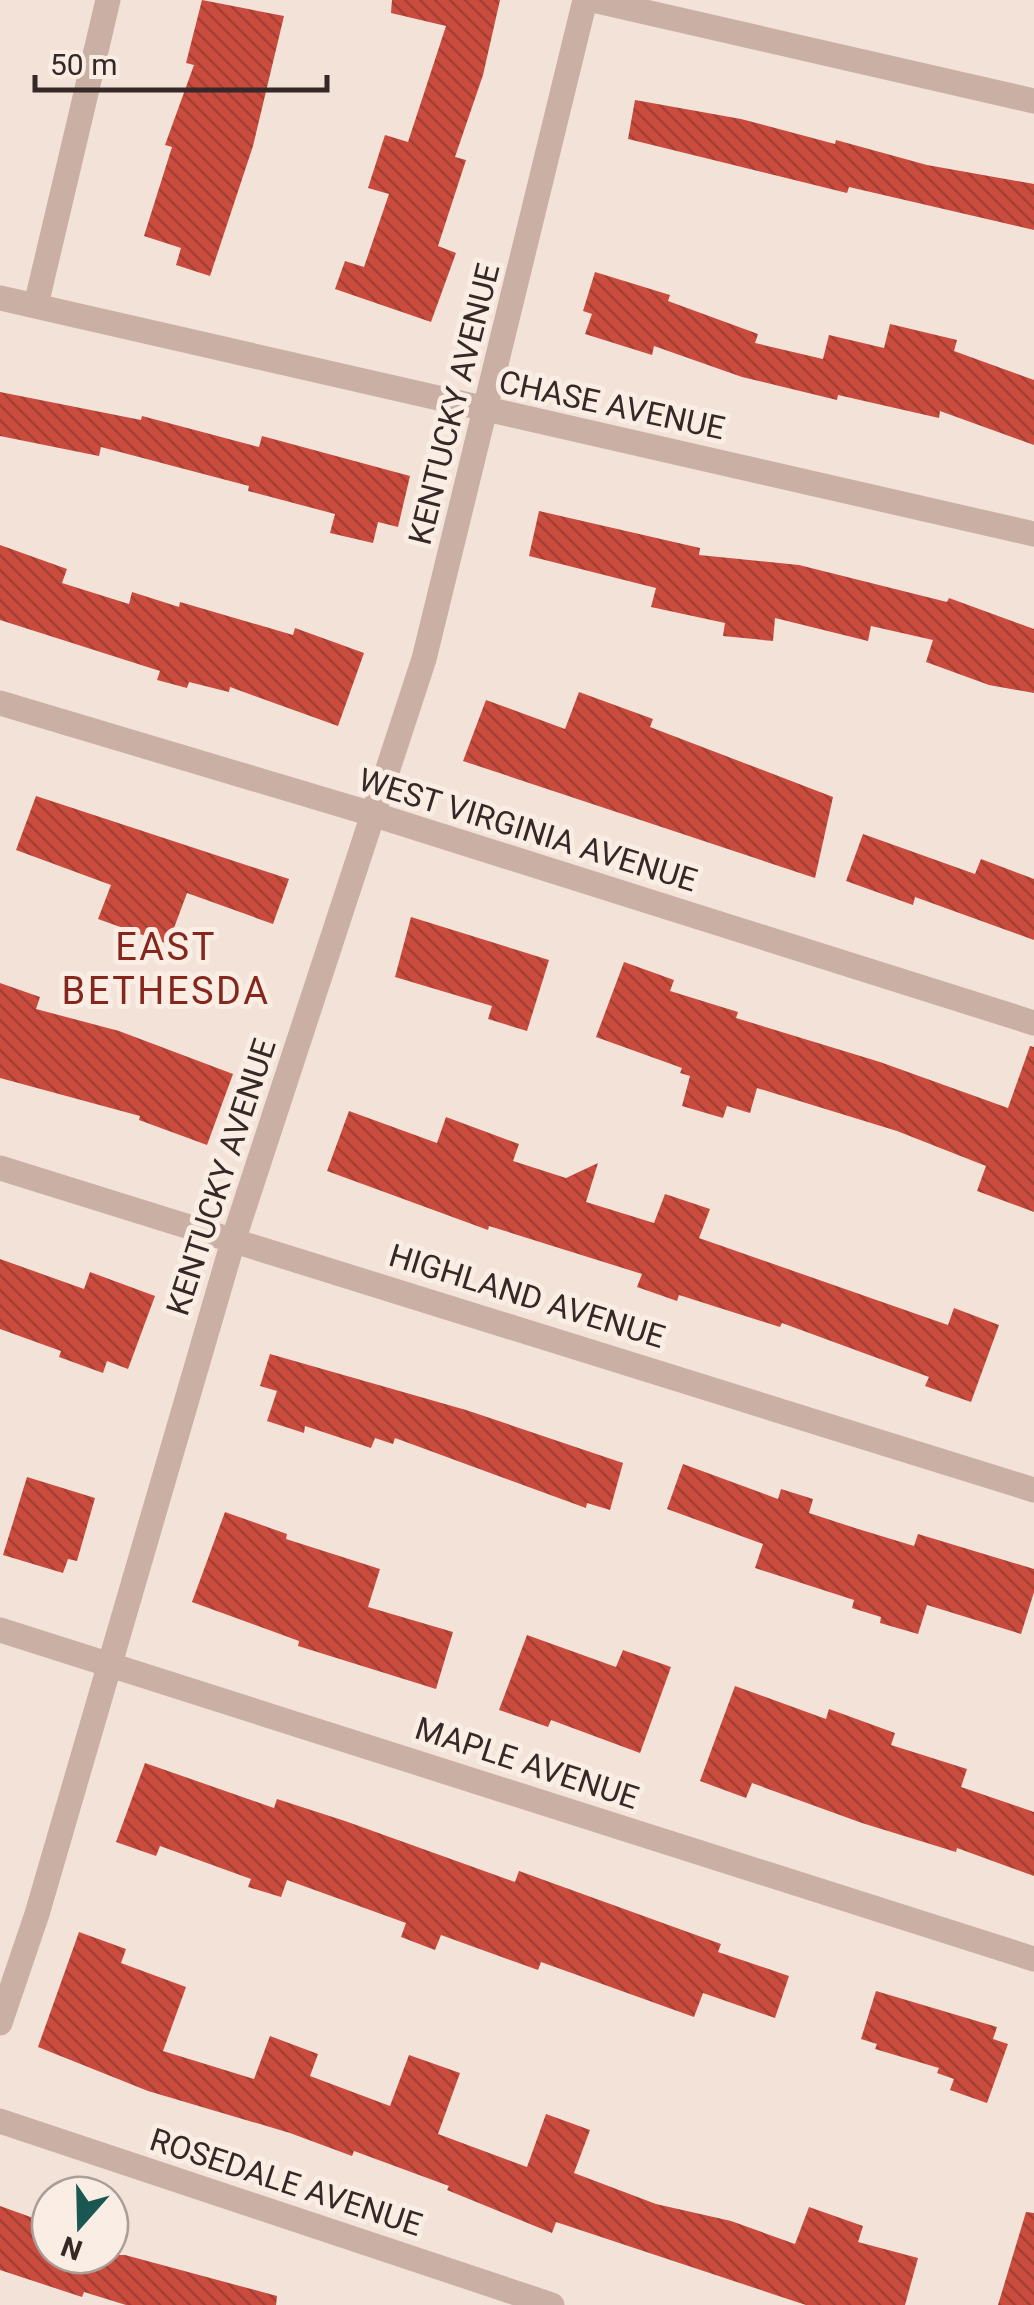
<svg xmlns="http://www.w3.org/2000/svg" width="1034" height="2305" font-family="Roboto,sans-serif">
  <defs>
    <pattern id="building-back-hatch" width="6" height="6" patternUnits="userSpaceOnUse" patternTransform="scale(2.5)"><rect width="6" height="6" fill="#c94c3e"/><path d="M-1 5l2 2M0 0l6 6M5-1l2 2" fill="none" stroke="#a43f34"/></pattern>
  </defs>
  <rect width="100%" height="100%" fill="#f2e2d8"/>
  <!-- building -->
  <path fill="url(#building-back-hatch)" d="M 202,0 L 284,16 L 253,146 L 210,276 L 176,265 L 181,248 L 144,236 L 172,147 L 165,145 L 194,65 L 186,63 Z
    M 392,0 L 500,0 L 483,75 L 455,157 L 466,160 L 438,246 L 456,253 L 431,322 L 335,289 L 345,261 L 364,267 L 389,194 L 368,188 L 385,135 L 408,142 L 446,26 L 391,13 Z
    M 635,100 L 741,119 L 835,144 L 836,140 L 927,165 L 1034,184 L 1034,230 L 849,187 L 847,193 L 628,139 Z
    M 595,272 L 670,295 L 668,301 L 758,334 L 755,343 L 823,359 L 829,335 L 884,348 L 890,324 L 957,340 L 954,351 L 1034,380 L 1034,445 L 940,411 L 939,418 L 838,395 L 837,400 L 742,377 L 654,346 L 652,355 L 585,334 L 592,314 L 583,311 Z
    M 0,392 L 141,420 L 142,416 L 259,447 L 262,436 L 410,476 L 398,527 L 378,522 L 373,543 L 330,533 L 335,514 L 248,491 L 249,486 L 101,447 L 99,456 L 0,436 Z
    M 539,511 L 700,548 L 699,555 L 799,565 L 947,602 L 949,598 L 1034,629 L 1034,693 L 989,685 L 926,662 L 933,640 L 871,626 L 868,641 L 775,618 L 773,641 L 723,636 L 725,623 L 651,607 L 656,588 L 529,556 Z
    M 0,545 L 67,569 L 62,583 L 129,604 L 132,592 L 179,607 L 180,602 L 293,635 L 295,628 L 364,653 L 338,726 L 230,687 L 229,692 L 189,682 L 187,688 L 157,680 L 160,671 L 0,620 Z
    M 579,692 L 653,719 L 650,727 L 833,797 L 815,878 L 463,761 L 486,700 L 565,729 Z
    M 36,796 L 289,879 L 273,924 L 187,893 L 168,944 L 98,919 L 111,885 L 16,850 Z
    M 863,834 L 975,874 L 981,859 L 1034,879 L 1034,940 L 915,897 L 913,905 L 846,881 Z
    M 411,917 L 549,960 L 527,1031 L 488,1019 L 492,1006 L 395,977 Z
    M 624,962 L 674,980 L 670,991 L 738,1012 L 736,1018 L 880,1062 L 1008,1108 L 1030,1046 L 1034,1047 L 1034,1212 L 977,1191 L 986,1166 L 897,1131 L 757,1088 L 750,1113 L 727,1106 L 723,1118 L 682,1106 L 690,1076 L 680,1073 L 682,1068 L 596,1037 Z
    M 0,983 L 40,997 L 36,1009 L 119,1031 L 233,1074 L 207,1145 L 139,1120 L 140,1116 L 0,1078 Z
    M 349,1111 L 437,1143 L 446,1117 L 519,1144 L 513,1161 L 566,1178 L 598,1163 L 586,1202 L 654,1223 L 665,1194 L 710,1209 L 699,1238 L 948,1325 L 954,1308 L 999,1325 L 971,1402 L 925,1386 L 929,1377 L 782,1323 L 780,1327 L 679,1295 L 677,1301 L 637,1287 L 642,1274 L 489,1226 L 488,1230 L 327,1171 Z
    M 0,1259 L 84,1289 L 90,1272 L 155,1296 L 128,1369 L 107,1361 L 103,1373 L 59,1357 L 61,1351 L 0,1329 Z
    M 270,1354 L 466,1410 L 623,1463 L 610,1510 L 587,1503 L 586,1508 L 395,1438 L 393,1444 L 375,1438 L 371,1448 L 305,1426 L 304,1433 L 267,1421 L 277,1391 L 260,1386 Z
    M 683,1464 L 778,1499 L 781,1489 L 813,1499 L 809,1513 L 855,1528 L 914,1546 L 918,1534 L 1034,1569 L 1034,1592 L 1021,1634 L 927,1605 L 918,1634 L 880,1623 L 881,1617 L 852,1608 L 854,1600 L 755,1568 L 763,1544 L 667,1509 Z
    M 27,1477 L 95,1498 L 77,1561 L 68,1559 L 63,1573 L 3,1555 Z
    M 225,1512 L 287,1534 L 286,1539 L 380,1569 L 368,1607 L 453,1632 L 436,1689 L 298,1646 L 299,1641 L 192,1602 Z
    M 527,1635 L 616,1667 L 623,1650 L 671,1667 L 640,1753 L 551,1720 L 548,1727 L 499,1710 Z
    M 735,1686 L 826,1719 L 829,1709 L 895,1733 L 891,1745 L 967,1769 L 961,1787 L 1034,1812 L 1034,1876 L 957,1848 L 956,1852 L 862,1823 L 752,1783 L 746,1798 L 700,1781 Z
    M 145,1763 L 274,1808 L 277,1799 L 345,1821 L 515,1882 L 519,1871 L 721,1944 L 718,1952 L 789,1976 L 775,2018 L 703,1993 L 694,2017 L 541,1962 L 538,1970 L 441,1935 L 435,1950 L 401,1937 L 406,1923 L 287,1880 L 281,1897 L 248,1887 L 251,1879 L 160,1846 L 156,1856 L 116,1842 Z
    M 79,1932 L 126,1949 L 121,1963 L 186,1987 L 163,2051 L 254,2079 L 270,2036 L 318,2054 L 310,2076 L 390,2106 L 409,2055 L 460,2073 L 438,2134 L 527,2167 L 546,2114 L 590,2130 L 574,2173 L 656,2204 L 731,2221 L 795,2244 L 809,2207 L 863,2226 L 858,2242 L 918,2258 L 905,2305 L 806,2305 L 556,2222 L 552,2233 L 447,2190 L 449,2186 L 354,2151 L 352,2156 L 290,2133 L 148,2091 L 38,2047 Z
    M 876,1991 L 997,2027 L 993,2039 L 1008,2044 L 987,2103 L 950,2090 L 954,2079 L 937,2073 L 939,2068 L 875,2049 L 877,2044 L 861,2039 Z
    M 0,2206 L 50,2224 L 50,2255 L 125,2255 L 277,2296 L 276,2305 L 126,2305 L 84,2292 L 82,2297 L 0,2270 Z
    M 1026,2212 L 1034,2213 L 1034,2305 L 998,2305 Z"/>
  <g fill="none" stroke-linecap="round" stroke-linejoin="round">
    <!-- minor -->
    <path stroke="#cab0a4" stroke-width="25" d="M 593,0 L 1034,101
      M 0,298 L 1034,534
      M 36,305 L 108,0
      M 0,703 L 372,814 L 1034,1023
      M 0,1168 L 1034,1490
      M 0,1630 L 1034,1959
      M 0,2023 L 37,1914 L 234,1238 L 424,659 L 585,0
      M 0,2121 L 552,2305"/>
  </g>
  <g text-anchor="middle" stroke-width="10" stroke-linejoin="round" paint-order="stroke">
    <!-- street labels -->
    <g font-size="32" fill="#352826" stroke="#f9ede4">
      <text transform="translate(454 404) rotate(-76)" y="11">KENTUCKY AVENUE</text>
      <text transform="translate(612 405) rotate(12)" y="11">CHASE AVENUE</text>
      <text transform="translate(528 830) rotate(17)" y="11">WEST VIRGINIA AVENUE</text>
      <text transform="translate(221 1177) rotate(-72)" y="11">KENTUCKY AVENUE</text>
      <text transform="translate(527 1296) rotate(17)" y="11">HIGHLAND AVENUE</text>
      <text transform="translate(527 1763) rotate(18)" y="11">MAPLE AVENUE</text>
      <text transform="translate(286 2182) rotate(18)" y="11">ROSEDALE AVENUE</text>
    </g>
    <!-- quarter labels -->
    <g font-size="38" letter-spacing="2.5" fill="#86271d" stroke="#f9ede4">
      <text x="166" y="960">EAST<tspan x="166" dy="44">BETHESDA</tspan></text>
    </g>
  </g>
  <!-- north arrow -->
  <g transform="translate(80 2225) rotate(200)"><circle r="48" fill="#f9ede4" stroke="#ab9e98" stroke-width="2.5"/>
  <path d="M0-8L18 38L0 25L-18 38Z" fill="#1a5753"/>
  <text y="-15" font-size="28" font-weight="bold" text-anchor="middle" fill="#352826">N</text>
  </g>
  <!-- scale -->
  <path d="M35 75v15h292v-15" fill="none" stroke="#352826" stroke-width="5"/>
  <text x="50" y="75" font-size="30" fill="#352826" stroke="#f9ede4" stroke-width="8" paint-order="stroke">50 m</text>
</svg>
